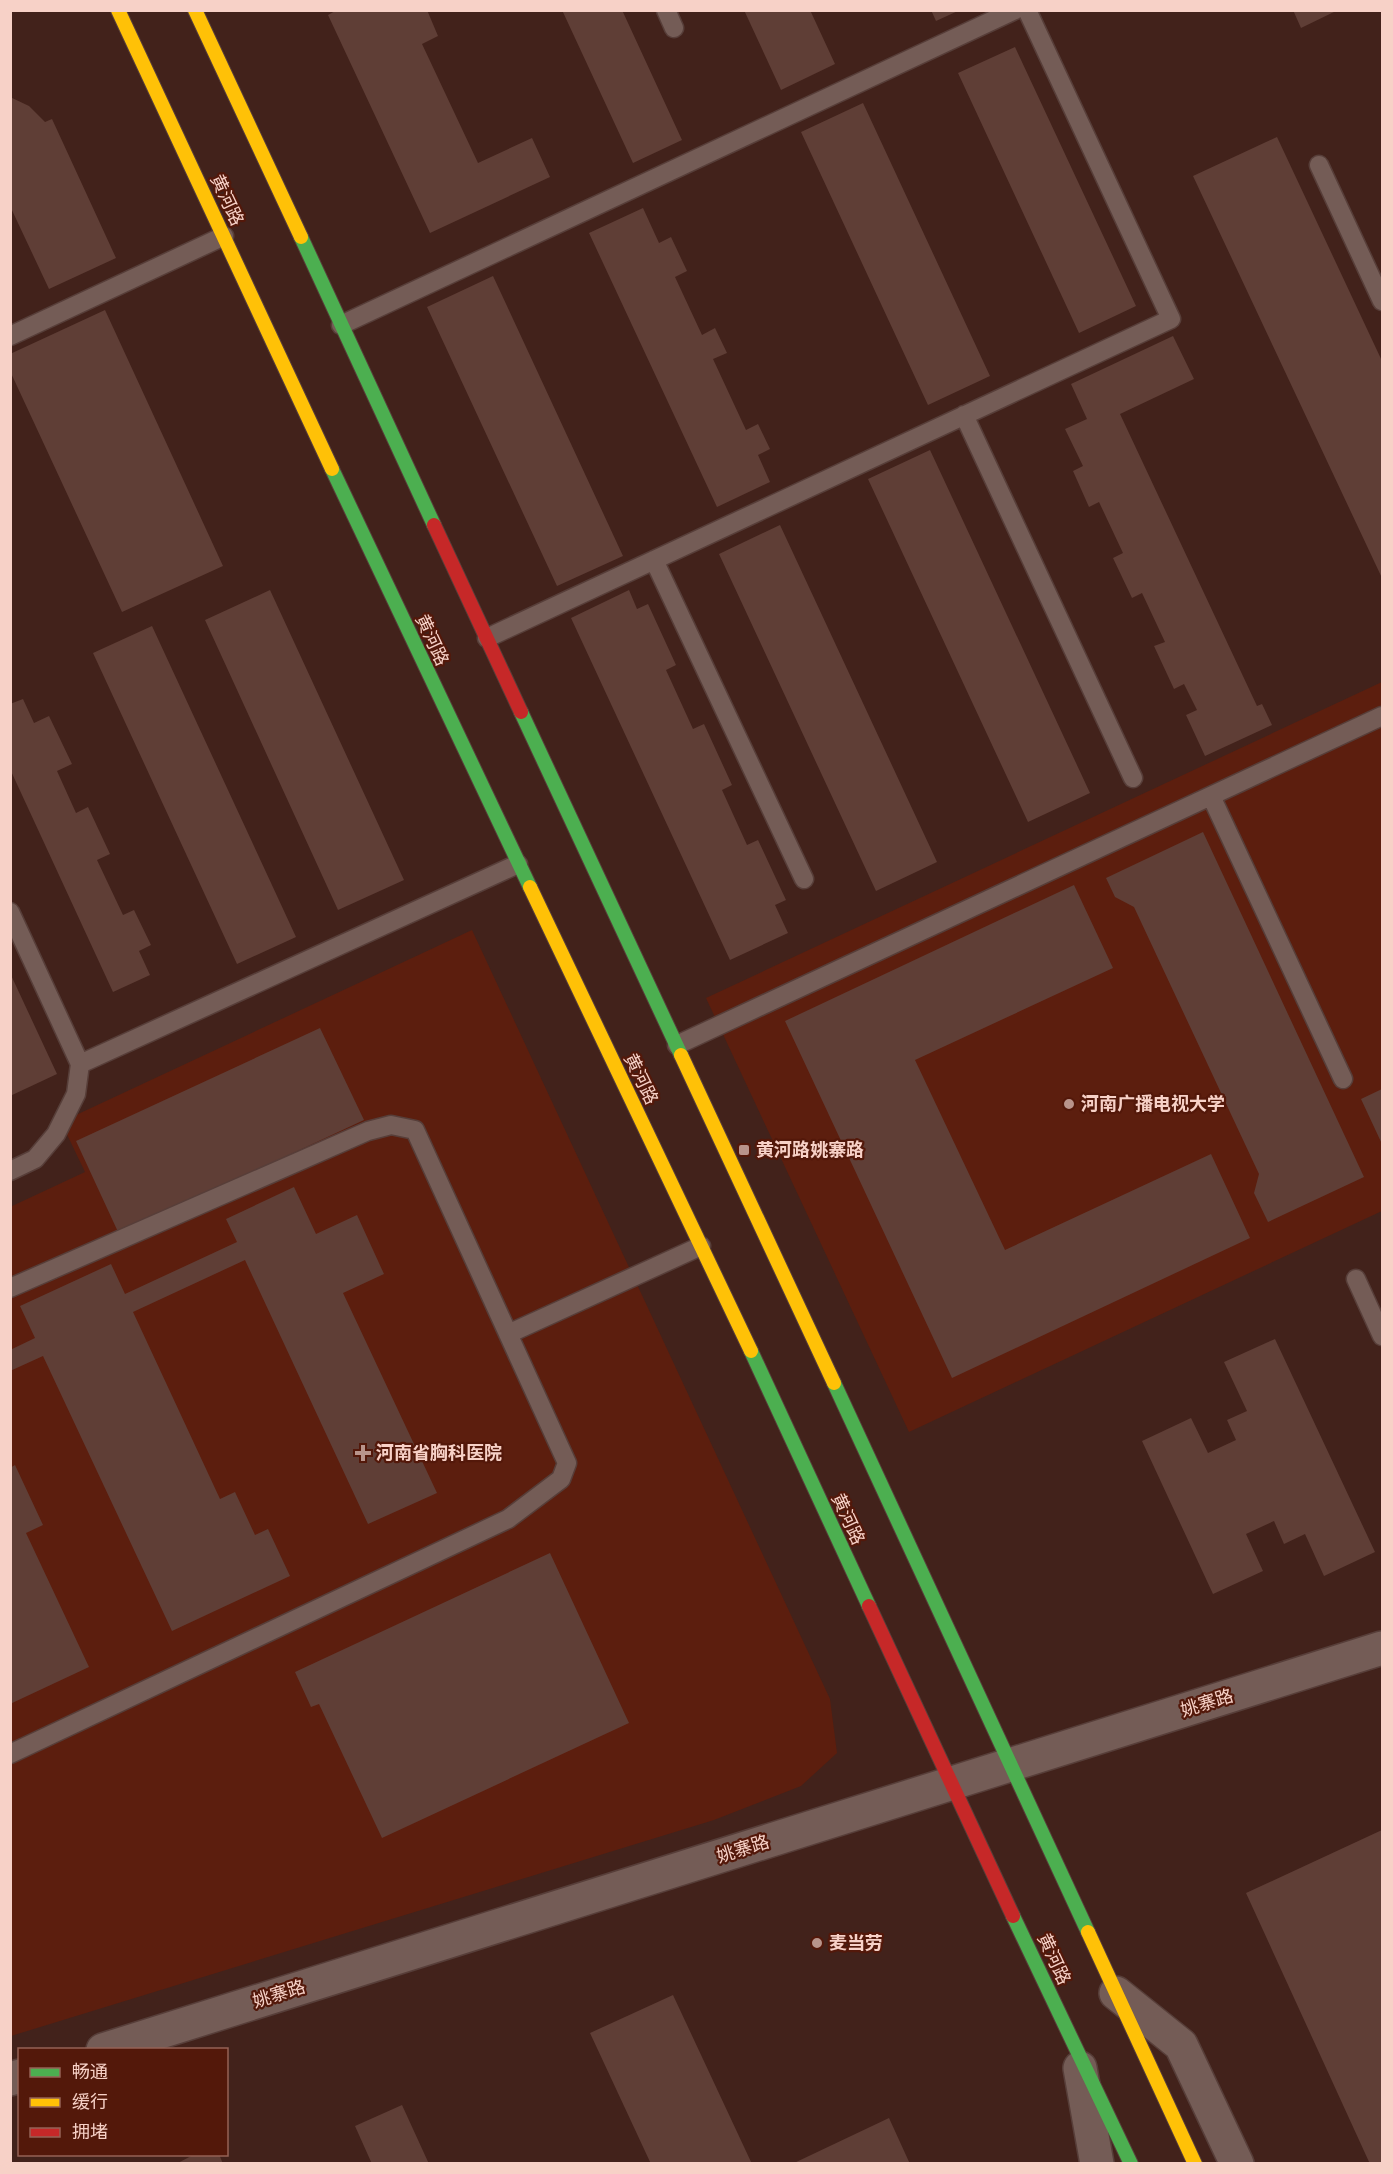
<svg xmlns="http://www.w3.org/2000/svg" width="1393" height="2174" font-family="'Noto Sans','Noto Sans SC',sans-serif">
  <rect width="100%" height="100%" fill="#42221b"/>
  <!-- built -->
  <path fill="#5c1e0e" d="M 1382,682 L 1382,1211 L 909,1432 L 706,998 Z
    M 472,930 L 830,1699 L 837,1753 L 801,1786 L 714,1820 L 11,2036 L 10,1207 L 85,1172 L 61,1122 Z"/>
  <!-- building -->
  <path fill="#5f3e36" d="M 337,10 L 427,10 L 438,36 L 422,44 L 478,163 L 532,138 L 550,177 L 430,233 L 328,15 Z
    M 562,10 L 622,10 L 682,140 L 633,163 Z
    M 744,10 L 810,10 L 835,64 L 781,90 Z
    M 931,10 L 960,10 L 936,21 Z
    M 1293,10 L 1338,10 L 1301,28 Z
    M 1015,47 L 1136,306 L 1079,333 L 958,73 Z
    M 10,97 L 29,106 L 45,122 L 52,119 L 116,258 L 49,289 L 10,206 Z
    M 863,103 L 990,376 L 928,405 L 801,132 Z
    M 1277,137 L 1382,361 L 1382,578 L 1193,176 Z
    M 643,208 L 659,243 L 671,237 L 687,271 L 675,277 L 702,335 L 715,328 L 727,353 L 713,359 L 746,430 L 758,424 L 770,449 L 758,455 L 770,482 L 717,507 L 589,233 Z
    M 493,276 L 623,556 L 557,586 L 427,307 Z
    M 105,310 L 223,566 L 122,612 L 10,371 L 10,354 Z
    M 1173,336 L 1194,379 L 1120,414 L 1257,706 L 1262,704 L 1272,725 L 1205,756 L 1186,715 L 1197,710 L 1184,684 L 1174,689 L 1154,646 L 1165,642 L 1142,593 L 1132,598 L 1113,558 L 1123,553 L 1099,502 L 1089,507 L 1073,471 L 1083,466 L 1065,429 L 1087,419 L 1071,384 Z
    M 930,450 L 1090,793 L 1028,822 L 868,479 Z
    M 780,525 L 937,862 L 876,891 L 719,554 Z
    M 270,590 L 404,880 L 338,910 L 205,620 Z
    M 629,590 L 637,609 L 648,604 L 676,665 L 666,670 L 693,729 L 704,724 L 732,785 L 722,790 L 747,845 L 758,840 L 786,900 L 775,905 L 788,933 L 730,960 L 571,618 Z
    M 152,626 L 296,937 L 237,964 L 93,653 Z
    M 23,699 L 34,723 L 49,716 L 72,764 L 57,771 L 76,813 L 88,807 L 110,854 L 97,860 L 123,915 L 134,910 L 151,945 L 139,951 L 150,975 L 113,992 L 10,769 L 10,704 Z
    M 1203,832 L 1364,1177 L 1268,1222 L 1254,1193 L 1259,1174 L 1134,907 L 1115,897 L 1106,878 Z
    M 1074,885 L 1113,968 L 915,1060 L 1005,1250 L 1211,1154 L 1250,1238 L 952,1378 L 785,1021 Z
    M 10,973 L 57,1074 L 10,1096 Z
    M 320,1028 L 364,1120 L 119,1234 L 76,1141 Z
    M 1382,1089 L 1382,1144 L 1361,1099 Z
    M 294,1187 L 316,1234 L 357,1215 L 384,1274 L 343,1293 L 437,1493 L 368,1524 L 245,1260 L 133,1312 L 220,1499 L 235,1492 L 255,1535 L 268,1529 L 290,1576 L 172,1631 L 43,1356 L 10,1371 L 10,1350 L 35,1338 L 20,1306 L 111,1264 L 125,1294 L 237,1242 L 226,1219 Z
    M 1275,1339 L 1375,1552 L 1324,1576 L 1305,1534 L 1284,1544 L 1274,1521 L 1246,1534 L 1263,1571 L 1213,1594 L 1142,1441 L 1191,1418 L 1208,1453 L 1236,1440 L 1227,1420 L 1247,1411 L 1224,1362 Z
    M 15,1465 L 43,1525 L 26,1533 L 89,1667 L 10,1704 L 10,1468 Z
    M 550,1553 L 629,1723 L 382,1838 L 319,1704 L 311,1707 L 295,1672 Z
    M 1382,1830 L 1382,2164 L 1370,2164 L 1246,1893 Z
    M 673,1995 L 752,2164 L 651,2164 L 590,2033 Z
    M 402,2105 L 429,2164 L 372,2164 L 355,2126 Z
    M 889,2118 L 910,2164 L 792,2164 Z
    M 195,2154 L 219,2154 L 223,2164 L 176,2164 Z"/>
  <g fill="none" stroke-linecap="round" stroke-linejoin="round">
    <defs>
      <path id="lane" d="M 666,10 L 674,28
        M 1319,165 L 1382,301
        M 341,325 L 1015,10
        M 10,336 L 224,236
        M 964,415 L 1133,778
        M 654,560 L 804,879
        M 487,638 L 1171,319 L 1027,10
        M 1211,796 L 1343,1079
        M 10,912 L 80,1064 L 518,864
        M 677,1045 L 1382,716
        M 10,1171 L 35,1159 L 56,1134 L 76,1094 L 80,1064
        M 1356,1279 L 1382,1336
        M 10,1288 L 368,1131 L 391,1125 L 415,1130 L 567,1463 L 561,1479 L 508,1519 L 10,1754
        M 508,1334 L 701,1246"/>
      <path id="street" d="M 1116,1993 L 1181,2045 L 1237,2164
        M 103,2050 L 1382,1648
        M 1080,2068 L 1097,2164
        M 10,2079 L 20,2076"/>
      <path id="fast" d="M 301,237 L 434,525
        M 332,469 L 530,887
        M 521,712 L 681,1055
        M 751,1351 L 869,1606
        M 834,1383 L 1088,1932
        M 1013,1916 L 1131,2164"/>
      <path id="slow" d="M 118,10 L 332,469
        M 195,10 L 301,237
        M 530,887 L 751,1351
        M 681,1055 L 834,1383
        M 1088,1932 L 1195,2164"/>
      <path id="jam" d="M 434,525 L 521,712
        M 869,1606 L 1013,1916"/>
    </defs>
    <!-- lane casing -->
    <use href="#lane" stroke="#573e39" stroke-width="21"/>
    <!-- street casing -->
    <use href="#street" stroke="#573e39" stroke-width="36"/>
    <!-- fast casing -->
    <use href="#fast" stroke="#573e39" stroke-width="16"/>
    <!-- slow casing -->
    <use href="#slow" stroke="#573e39" stroke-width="16"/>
    <!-- jam casing -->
    <use href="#jam" stroke="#573e39" stroke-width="16"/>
    <!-- lane -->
    <use href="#lane" stroke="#745c56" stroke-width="18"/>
    <!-- street -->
    <use href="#street" stroke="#745c56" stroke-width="33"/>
    <!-- fast -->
    <use href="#fast" stroke="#4caf50" stroke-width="14"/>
    <!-- slow -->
    <use href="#slow" stroke="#ffc107" stroke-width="14"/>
    <!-- jam -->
    <use href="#jam" stroke="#c62828" stroke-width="14"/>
  </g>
  <!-- markers -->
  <g fill="#b8948b" stroke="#53180a" stroke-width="2">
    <circle cx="1069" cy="1104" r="6"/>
    <rect x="738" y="1144" width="12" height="12" rx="3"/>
    <path d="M360 1444h6v6h6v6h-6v6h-6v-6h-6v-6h6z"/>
    <circle cx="817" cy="1943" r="6"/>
  </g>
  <g text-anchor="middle" stroke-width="4.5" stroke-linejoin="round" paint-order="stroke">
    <!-- street labels -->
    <g font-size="18" fill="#f7d1c7" stroke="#53180a">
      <text transform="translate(227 200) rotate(65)" y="6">黄河路</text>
      <text transform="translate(432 640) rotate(65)" y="6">黄河路</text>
      <text transform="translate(641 1079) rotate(64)" y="6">黄河路</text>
      <text transform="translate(848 1519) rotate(65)" y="6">黄河路</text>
      <text transform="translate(1207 1703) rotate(-17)" y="6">姚寨路</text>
      <text transform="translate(743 1849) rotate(-17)" y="6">姚寨路</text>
      <text transform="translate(1054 1959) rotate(65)" y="6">黄河路</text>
      <text transform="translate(279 1994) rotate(-17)" y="6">姚寨路</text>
    </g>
    <!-- poi labels -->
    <g font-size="18" font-weight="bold" fill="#f7d1c7" stroke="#53180a" text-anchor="start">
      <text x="1081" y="1110">河南广播电视大学</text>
      <text x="756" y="1156">黄河路姚寨路</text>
      <text x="376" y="1459">河南省胸科医院</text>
      <text x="829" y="1949">麦当劳</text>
    </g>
  </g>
  <!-- border -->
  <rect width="1393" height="2174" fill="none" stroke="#f7d1c7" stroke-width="24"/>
  <!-- legend -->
  <rect x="18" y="2048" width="210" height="108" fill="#53180a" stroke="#956256" stroke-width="1.5"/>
  <rect x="30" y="2068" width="30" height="9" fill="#4caf50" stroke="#956256" stroke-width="1.5"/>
  <text x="72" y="2078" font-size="18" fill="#f7d1c7">畅通</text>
  <rect x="30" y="2098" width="30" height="9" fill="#ffc107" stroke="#956256" stroke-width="1.5"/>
  <text x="72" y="2108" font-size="18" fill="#f7d1c7">缓行</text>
  <rect x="30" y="2128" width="30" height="9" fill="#c62828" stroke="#956256" stroke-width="1.5"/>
  <text x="72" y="2138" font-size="18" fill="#f7d1c7">拥堵</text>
</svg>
